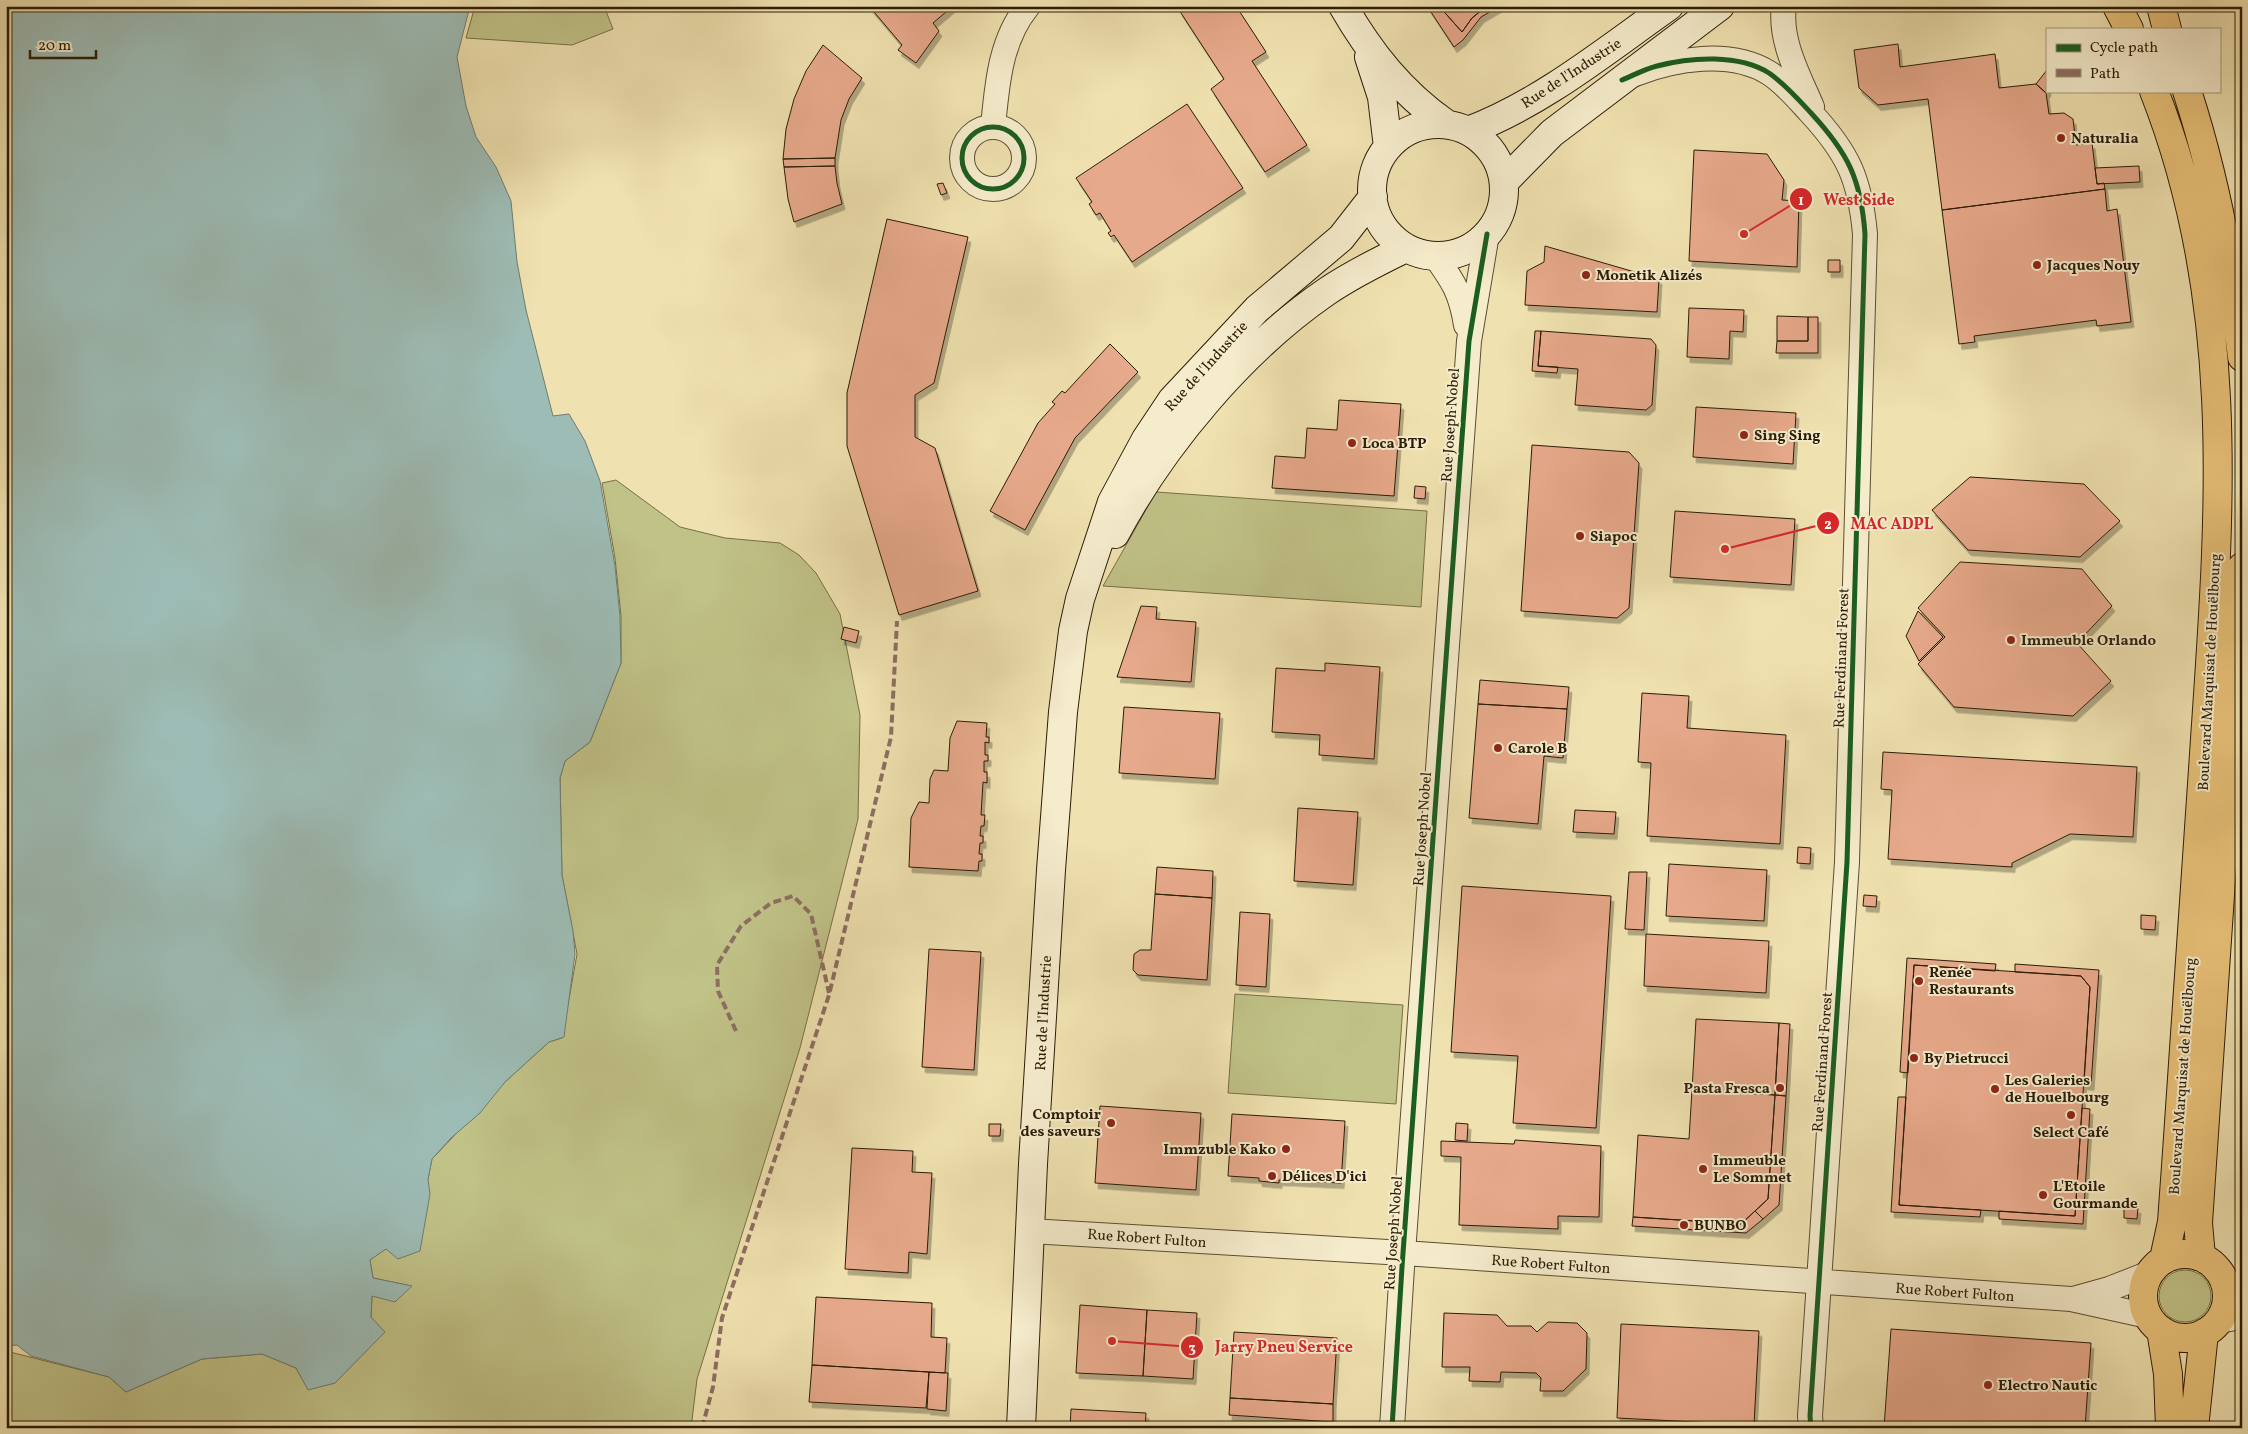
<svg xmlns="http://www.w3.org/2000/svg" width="2248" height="1434" font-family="Vollkorn,serif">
  <defs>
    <filter id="shadow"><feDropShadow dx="3" dy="5.5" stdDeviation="0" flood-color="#0004"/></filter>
  </defs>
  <rect width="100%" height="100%" fill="#f0e2b0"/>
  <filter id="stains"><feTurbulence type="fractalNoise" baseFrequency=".004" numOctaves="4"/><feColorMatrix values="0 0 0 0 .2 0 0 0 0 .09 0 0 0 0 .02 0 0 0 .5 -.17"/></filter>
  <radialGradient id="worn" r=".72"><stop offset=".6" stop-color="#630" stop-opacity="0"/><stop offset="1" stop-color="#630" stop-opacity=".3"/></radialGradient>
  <!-- green -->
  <path fill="#c0c287" stroke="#766f46" d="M 475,6 L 604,6 L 613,29 L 572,45 L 466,38 Z
    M 616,480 L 680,527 L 725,538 L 780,543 L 799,555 L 816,573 L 840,614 L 860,715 L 858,819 L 800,1048 L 697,1379 L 691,1428 L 6,1428 L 6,1351 L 109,1377 L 126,1392 L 202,1359 L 262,1354 L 296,1368 L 308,1389 L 335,1383 L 384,1332 L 371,1317 L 372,1296 L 411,1286 L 373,1278 L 370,1260 L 386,1248 L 428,1179 L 432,1159 L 505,1082 L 549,1042 L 562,1038 L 577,954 L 562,875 L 560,778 L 565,761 L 590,742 L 621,663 L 621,616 L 615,558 L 602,483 Z
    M 1156,492 L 1427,511 L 1421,607 L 1103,586 Z
    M 1235,994 L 1403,1005 L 1396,1104 L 1228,1093 Z
    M2159 1296a26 26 0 1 1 52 0a26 26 0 1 1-52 0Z"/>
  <!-- water -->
  <path fill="#9dbcb5" stroke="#6f7c6f" d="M 6,6 L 470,6 L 457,57 L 466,106 L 476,137 L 496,167 L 511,201 L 517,262 L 526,310 L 553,416 L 569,414 L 585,441 L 600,481 L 615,566 L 620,616 L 621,663 L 590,742 L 565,761 L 560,778 L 562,875 L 573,931 L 575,954 L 564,1037 L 549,1042 L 505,1082 L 480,1113 L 451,1138 L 432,1159 L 428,1179 L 430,1194 L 420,1251 L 398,1259 L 386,1249 L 370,1260 L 373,1278 L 412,1286 L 395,1302 L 372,1296 L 371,1317 L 385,1332 L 335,1383 L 308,1390 L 296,1368 L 262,1354 L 202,1359 L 126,1392 L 109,1377 L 31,1356 L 17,1345 L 6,1346 Z"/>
  <!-- building -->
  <path fill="#e7a98b" stroke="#2b1c06" filter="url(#shadow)" d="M 869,6 L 953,6 L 933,23 L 939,31 L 916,63 L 898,50 L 902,45 Z
    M 1185,6 L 1236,6 L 1266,52 L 1252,61 L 1307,145 L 1265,172 L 1211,89 L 1224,79 L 1179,10 Z
    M 1427,6 L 1439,6 L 1462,32 L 1472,18 L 1484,8 L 1500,6 L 1481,17 L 1463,40 L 1454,47 Z
    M 1439,6 L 1487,6 L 1472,18 L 1462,32 Z
    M 1898,44 L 1900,67 L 1995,54 L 1999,88 L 2036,84 L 2046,93 L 2049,114 L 2064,113 L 2073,119 L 2076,145 L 2092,143 L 2097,184 L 2104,183 L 2105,189 L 1942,210 L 1928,99 L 1878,105 L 1859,88 L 1854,50 Z
    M 823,45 L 862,78 L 849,99 L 841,120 L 835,158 L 783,159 L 786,129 L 794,99 L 806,71 Z
    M 2047,70 L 2048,91 L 2046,93 L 2036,84 Z
    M 1187,104 L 1243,188 L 1132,262 L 1114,235 L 1111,237 L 1108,233 L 1111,231 L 1100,213 L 1096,215 L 1089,204 L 1092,202 L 1076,178 Z
    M 1694,150 L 1767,154 L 1784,180 L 1782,200 L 1799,201 L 1797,267 L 1689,261 Z
    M 783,159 L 835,158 L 835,166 L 784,167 Z
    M 835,166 L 837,183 L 842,204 L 794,222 L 788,199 L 784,167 Z
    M 2139,166 L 2140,182 L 2097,184 L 2095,168 Z
    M 943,183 L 947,193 L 941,195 L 937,184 Z
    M 2105,189 L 2107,211 L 2117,209 L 2131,322 L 2097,326 L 2096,320 L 1974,336 L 1975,342 L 1959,344 L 1942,210 Z
    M 887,219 L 968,237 L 934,383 L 915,395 L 915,437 L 935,448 L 978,591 L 899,615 L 847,446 L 847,393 Z
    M 1545,246 L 1659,279 L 1657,312 L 1525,305 L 1527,271 L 1544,262 Z
    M 1828,260 L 1840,260 L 1840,272 L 1828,272 Z
    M 1689,308 L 1744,310 L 1743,332 L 1730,331 L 1729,359 L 1687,357 Z
    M 1777,316 L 1808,317 L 1808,341 L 1777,341 Z
    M 1808,317 L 1818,317 L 1818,353 L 1776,353 L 1777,341 L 1808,341 Z
    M 1535,331 L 1541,331 L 1538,366 L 1558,367 L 1557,373 L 1532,371 Z
    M 1541,331 L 1651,339 L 1656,345 L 1652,405 L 1646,410 L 1575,405 L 1578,369 L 1538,366 Z
    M 1110,344 L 1138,372 L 1075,438 L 1025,530 L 990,511 L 1038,423 L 1055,404 L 1052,402 L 1062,391 L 1065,393 Z
    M 1339,400 L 1401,404 L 1394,496 L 1272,488 L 1275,456 L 1305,458 L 1307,428 L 1337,430 Z
    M 1696,407 L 1796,413 L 1793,464 L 1693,457 Z
    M 1532,445 L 1629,452 L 1639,463 L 1629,608 L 1617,618 L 1521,611 Z
    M 1970,477 L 2084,484 L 2120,521 L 2080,557 L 1968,550 L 1932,510 Z
    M 1415,486 L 1426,487 L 1425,499 L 1414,498 Z
    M 1675,511 L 1795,519 L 1791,585 L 1670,577 Z
    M 1960,562 L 2082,569 L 2112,606 L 2077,643 L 2111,681 L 2073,716 L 1954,707 L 1918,664 L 1945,637 L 1918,608 Z
    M 1141,606 L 1157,607 L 1156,619 L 1196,622 L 1191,682 L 1117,677 Z
    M 1918,611 L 1943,637 L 1919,661 L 1906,636 Z
    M 844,627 L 859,631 L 856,643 L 841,639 Z
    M 1325,663 L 1380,667 L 1374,759 L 1319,755 L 1320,735 L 1272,732 L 1276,668 L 1325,671 Z
    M 1480,680 L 1569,687 L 1567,709 L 1478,704 Z
    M 1642,693 L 1689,696 L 1687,728 L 1786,735 L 1780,844 L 1647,836 L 1651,763 L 1638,762 Z
    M 1478,704 L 1567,709 L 1563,758 L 1544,756 L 1538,824 L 1469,818 Z
    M 1124,707 L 1220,713 L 1215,779 L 1119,773 Z
    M 957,721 L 987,723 L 986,737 L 989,737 L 989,743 L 985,742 L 985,755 L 988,755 L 988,761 L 984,761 L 984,772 L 987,772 L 987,783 L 983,782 L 981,815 L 985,815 L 984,826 L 981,826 L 980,836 L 983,836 L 983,843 L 980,843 L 979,854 L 982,854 L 982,861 L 979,861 L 978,871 L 909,867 L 911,818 L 919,802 L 929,803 L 930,779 L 934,770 L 948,771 L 950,738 Z
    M 1883,752 L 2137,767 L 2133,837 L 2070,834 L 2012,863 L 2012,867 L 1888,859 L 1892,790 L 1881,789 Z
    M 1298,808 L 1358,812 L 1353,885 L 1294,881 Z
    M 1575,810 L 1616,812 L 1614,834 L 1573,832 Z
    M 1798,847 L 1811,848 L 1810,864 L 1797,863 Z
    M 1669,864 L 1767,870 L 1764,921 L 1666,916 Z
    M 1157,867 L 1213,871 L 1212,898 L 1155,894 Z
    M 1629,872 L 1647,872 L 1644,930 L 1625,929 Z
    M 1462,886 L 1611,896 L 1596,1128 L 1513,1123 L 1518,1056 L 1451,1052 Z
    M 1155,894 L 1212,898 L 1207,980 L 1138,975 L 1133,970 L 1134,954 L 1140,950 L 1151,950 Z
    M 1864,895 L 1877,896 L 1876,907 L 1863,906 Z
    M 1240,912 L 1270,914 L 1266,987 L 1236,985 Z
    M 2141,915 L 2156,916 L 2155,930 L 2141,929 Z
    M 1646,934 L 1769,941 L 1766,993 L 1644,986 Z
    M 929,949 L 981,952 L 974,1070 L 922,1067 Z
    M 1907,958 L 1996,964 L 1995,971 L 1914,965 L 1908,1073 L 1900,1072 Z
    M 2015,964 L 2099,970 L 2091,1085 L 2084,1084 L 2090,987 L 2081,976 L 2015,972 Z
    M 1914,965 L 2081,976 L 2090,987 L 2075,1216 L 1899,1205 Z
    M 1696,1019 L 1779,1023 L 1775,1095 L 1692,1090 Z
    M 1779,1023 L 1790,1024 L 1786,1096 L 1775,1095 Z
    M 1692,1090 L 1775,1095 L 1768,1199 L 1741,1224 L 1633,1217 L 1638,1135 L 1689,1139 Z
    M 1775,1095 L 1786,1096 L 1779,1205 L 1763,1219 L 1755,1211 L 1768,1199 Z
    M 1898,1097 L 1906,1097 L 1899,1205 L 1981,1210 L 1980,1217 L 1891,1212 Z
    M 1100,1106 L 1201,1113 L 1196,1190 L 1095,1183 Z
    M 2082,1108 L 2090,1109 L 2083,1224 L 1999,1219 L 1999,1211 L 2075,1216 Z
    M 1232,1114 L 1345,1121 L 1341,1183 L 1279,1180 L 1279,1183 L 1259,1181 L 1259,1178 L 1228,1176 Z
    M 1456,1123 L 1468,1124 L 1467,1141 L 1455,1140 Z
    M 989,1124 L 1001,1124 L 1000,1136 L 989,1136 Z
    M 1515,1140 L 1601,1146 L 1599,1217 L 1558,1216 L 1558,1229 L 1459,1225 L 1461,1157 L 1441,1156 L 1441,1141 L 1514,1144 Z
    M 852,1148 L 913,1151 L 912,1172 L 932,1173 L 927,1254 L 909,1252 L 908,1273 L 845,1269 Z
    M 2124,1207 L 2138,1208 L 2137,1219 L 2124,1218 Z
    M 1755,1211 L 1763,1219 L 1746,1233 L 1632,1226 L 1633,1217 L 1741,1224 Z
    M 816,1297 L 932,1303 L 931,1337 L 947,1338 L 945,1373 L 812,1365 Z
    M 1080,1305 L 1147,1310 L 1143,1376 L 1076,1373 Z
    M 1147,1310 L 1197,1313 L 1193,1379 L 1143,1376 Z
    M 1444,1313 L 1497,1315 L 1507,1326 L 1531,1326 L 1537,1332 L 1548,1322 L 1577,1323 L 1587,1333 L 1586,1369 L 1563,1391 L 1540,1391 L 1541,1378 L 1536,1373 L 1501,1372 L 1500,1382 L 1469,1381 L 1470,1367 L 1442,1367 Z
    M 1621,1324 L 1759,1331 L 1754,1425 L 1617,1418 Z
    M 1891,1329 L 2091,1343 L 2085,1428 L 1884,1428 Z
    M 1234,1332 L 1337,1338 L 1333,1404 L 1230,1398 Z
    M 812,1365 L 929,1372 L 926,1408 L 809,1402 Z
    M 929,1372 L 948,1373 L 946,1411 L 927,1409 Z
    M 1230,1398 L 1333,1404 L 1333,1422 L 1229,1415 Z
    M 1071,1409 L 1146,1413 L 1145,1428 L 1070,1428 Z"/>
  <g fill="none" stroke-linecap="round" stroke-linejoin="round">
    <defs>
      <path id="street" d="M 1784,6 C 1779,41 1799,76 1812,107
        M 1635,74 C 1674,59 1730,49 1769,73 C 1785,83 1798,99 1810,112 C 1848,153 1860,179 1865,234 L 1847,862 L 1810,1416 L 1811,1428
        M962 158a31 31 0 1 1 62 0a31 31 0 1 1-62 0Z
        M 993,127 C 997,85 1000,40 1028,6
        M 1435,256 C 1453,281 1461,293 1466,325
        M 1030,1231 L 1404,1253 L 2071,1299 L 2148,1316
        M 2224,1282 L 2242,1289
        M 2073,1299 L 2109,1289 L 2150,1273
        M 2218,1321 L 2242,1317
        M 1392,1428 L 1402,1267 L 1469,341 L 1487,234"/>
      <path id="secondary" d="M 1343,6 C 1370,53 1401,92 1445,123
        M 1369,57 L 1382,97 L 1388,147
        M1372 190a66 66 0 1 1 132 0a66 66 0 1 1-132 0Z
        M 1468,131 C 1542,103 1605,51 1669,6
        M 1504,182 L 1552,133 L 1720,6
        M 1115,534 C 1163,444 1242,350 1326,292 C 1351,275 1379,261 1406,248
        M 1021,1428 L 1033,1164 L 1051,870 L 1063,712 L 1073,631 L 1080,599 L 1112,502 L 1146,439 L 1172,400 L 1257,309 L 1341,238 L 1373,197"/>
      <path id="primary" d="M 2117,6 L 2129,29
        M 2161,6 L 2167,29
        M 2154,91 C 2238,304 2220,517 2205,739 C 2196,877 2186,1015 2177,1152 L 2172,1222 L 2164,1259
        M 2187,91 C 2215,177 2232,268 2242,357
        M2143 1296a42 42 0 1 1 84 0a42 42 0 1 1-84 0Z
        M 2201,1257 L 2198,1223 L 2242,567
        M 2161,1330 L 2168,1374 L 2170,1428
        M 2194,1428 L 2204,1333"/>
    </defs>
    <!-- street casing -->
    <use href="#street" stroke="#5c4e30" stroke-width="26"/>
    <!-- secondary casing -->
    <use href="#secondary" stroke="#2b1c06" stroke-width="30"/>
    <!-- primary casing -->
    <use href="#primary" stroke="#2b1c06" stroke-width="30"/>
    <!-- street -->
    <use href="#street" stroke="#f5eccc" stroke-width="24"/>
    <!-- secondary -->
    <use href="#secondary" stroke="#f5eccc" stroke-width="28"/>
    <!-- primary -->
    <use href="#primary" stroke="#e8c178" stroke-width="28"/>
    <!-- quiet -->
    <path stroke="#8d6e63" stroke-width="4" stroke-dasharray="8 4" stroke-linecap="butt" d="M 736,1031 L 718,991 L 717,965 L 741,926 L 771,903 L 793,896 L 811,914 L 829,993
      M 702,1428 L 713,1387 L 722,1318 L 829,995 L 891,737 L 897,621"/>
    <defs>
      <path id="cycleway" d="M 1622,80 C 1634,75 1645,69 1657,66 C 1691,57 1739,54 1769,73 C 1785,84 1798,99 1811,113 C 1848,153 1861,179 1865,234 L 1847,862 L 1810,1416 L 1811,1428
        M962 158a31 31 0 1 1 62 0a31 31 0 1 1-62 0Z
        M 1392,1428 L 1402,1267 L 1469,341 L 1487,234"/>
    </defs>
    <!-- cycleway casing -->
    <use href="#cycleway" stroke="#f5eccc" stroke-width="8"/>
    <!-- cycleway -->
    <use href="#cycleway" stroke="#1b5e20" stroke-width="5"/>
  </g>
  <!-- markers -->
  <g fill="#8f2418" stroke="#f5eccc" stroke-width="2">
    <circle cx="2061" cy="138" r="5"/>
    <circle cx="2037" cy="265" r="5"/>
    <circle cx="1586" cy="275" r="5"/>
    <circle cx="1744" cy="435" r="5"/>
    <circle cx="1352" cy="443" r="5"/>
    <circle cx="1580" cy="536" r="5"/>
    <circle cx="2011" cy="640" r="5"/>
    <circle cx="1498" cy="748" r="5"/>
    <circle cx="1919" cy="981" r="5"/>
    <circle cx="1914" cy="1058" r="5"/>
    <circle cx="1780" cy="1088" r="5"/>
    <circle cx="1995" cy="1089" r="5"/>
    <circle cx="2071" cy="1115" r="5"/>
    <circle cx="1111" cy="1123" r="5"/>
    <circle cx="1286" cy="1149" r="5"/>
    <circle cx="1703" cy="1169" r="5"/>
    <circle cx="1272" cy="1176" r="5"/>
    <circle cx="2043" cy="1195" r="5"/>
    <circle cx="1684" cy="1225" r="5"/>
    <circle cx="1988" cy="1385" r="5"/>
  </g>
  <g text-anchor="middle" stroke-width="4" stroke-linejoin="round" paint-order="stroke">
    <!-- street labels -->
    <g font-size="15" fill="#2b1c06" stroke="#f5eccc">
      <text transform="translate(1571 73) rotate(-33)" y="5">Rue de l'Industrie</text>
      <text transform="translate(1206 366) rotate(-48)" y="5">Rue de l'Industrie</text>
      <text transform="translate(1450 425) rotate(-86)" y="5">Rue Joseph Nobel</text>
      <text transform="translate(1841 658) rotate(-88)" y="5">Rue Ferdinand Forest</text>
      <text transform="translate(2209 672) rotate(-87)" y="5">Boulevard Marquisat de Houëlbourg</text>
      <text transform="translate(1422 829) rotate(-86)" y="5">Rue Joseph Nobel</text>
      <text transform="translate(1043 1013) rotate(-87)" y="5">Rue de l'Industrie</text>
      <text transform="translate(1822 1062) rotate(-86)" y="5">Rue Ferdinand Forest</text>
      <text transform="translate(2182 1076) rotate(-86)" y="5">Boulevard Marquisat de Houëlbourg</text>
      <text transform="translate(1393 1233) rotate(-86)" y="5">Rue Joseph Nobel</text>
      <text transform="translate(1147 1238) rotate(4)" y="5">Rue Robert Fulton</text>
      <text transform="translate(1551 1264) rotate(4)" y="5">Rue Robert Fulton</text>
      <text transform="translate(1955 1292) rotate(4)" y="5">Rue Robert Fulton</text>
    </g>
    <!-- poi labels -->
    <g font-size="15" font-weight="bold" fill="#2b1c06" stroke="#f5eccc" text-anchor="start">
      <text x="2071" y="143">Naturalia</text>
      <text x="2047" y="270">Jacques Nouy</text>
      <text x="1596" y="280">Monetik Alizés</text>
      <text x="1754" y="440">Sing Sing</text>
      <text x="1362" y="448">Loca BTP</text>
      <text x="1590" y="541">Siapoc</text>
      <text x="2021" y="645">Immeuble Orlando</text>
      <text x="1508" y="753">Carole B</text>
      <text x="1929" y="977">Renée<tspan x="1929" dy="17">Restaurants</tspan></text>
      <text x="1924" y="1063">By Pietrucci</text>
      <text x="2005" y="1085">Les Galeries<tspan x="2005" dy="17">de Houelbourg</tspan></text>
      <text x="1770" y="1093" text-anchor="end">Pasta Fresca</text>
      <text x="1101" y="1119" text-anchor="end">Comptoir<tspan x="1101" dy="17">des saveurs</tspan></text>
      <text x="2071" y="1137" text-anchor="middle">Select Café</text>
      <text x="1276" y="1154" text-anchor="end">Immzuble Kako</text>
      <text x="1713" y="1165">Immeuble<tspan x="1713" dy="17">Le Sommet</tspan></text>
      <text x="1282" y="1181">Délices D'ici</text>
      <text x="2053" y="1191">L'Etoile<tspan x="2053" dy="17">Gourmande</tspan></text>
      <text x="1694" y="1230">BUNBO</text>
      <text x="1998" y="1390">Electro Nautic</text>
    </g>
  </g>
  <!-- callouts -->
  <path fill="none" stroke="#d62828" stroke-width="2" d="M1744 234L1801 199M1725 549L1828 523M1112 1341L1192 1347"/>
  <g fill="#d62828" stroke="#f5eccc" stroke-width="2">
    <circle cx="1744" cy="234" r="5"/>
    <circle cx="1725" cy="549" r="5"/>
    <circle cx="1112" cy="1341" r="5"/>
    <circle cx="1801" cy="199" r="12"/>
    <circle cx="1828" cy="523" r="12"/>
    <circle cx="1192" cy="1347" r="12"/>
  </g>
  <g font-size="15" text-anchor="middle" font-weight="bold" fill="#fff">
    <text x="1801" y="205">1</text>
    <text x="1828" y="529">2</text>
    <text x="1192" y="1352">3</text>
  </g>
  <g font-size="16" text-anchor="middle" font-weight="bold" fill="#d62828" stroke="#f5eccc" stroke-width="4" stroke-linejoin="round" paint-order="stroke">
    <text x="1859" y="205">West Side</text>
    <text x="1892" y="529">MAC ADPL</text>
    <text x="1284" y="1352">Jarry Pneu Service</text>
  </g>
  <!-- margin -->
  <rect width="2248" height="1434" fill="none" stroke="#f0e2b0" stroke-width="25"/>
  <rect x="8" y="8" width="2233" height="1419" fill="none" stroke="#2b1c06" stroke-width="2.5"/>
  <rect x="12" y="12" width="2223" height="1409" fill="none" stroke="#2b1c06"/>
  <!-- legend -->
  <rect x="2046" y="28" width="175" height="65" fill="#f5eccc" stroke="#a4997d"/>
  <rect x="2056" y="44" width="25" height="8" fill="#1b5e20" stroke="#a4997d"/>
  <text x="2090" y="52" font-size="15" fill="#2b1c06">Cycle path</text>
  <rect x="2056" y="69" width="25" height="8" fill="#8d6e63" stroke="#a4997d"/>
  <text x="2090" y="78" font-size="15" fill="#2b1c06">Path</text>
  <!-- scale -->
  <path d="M30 50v8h66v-8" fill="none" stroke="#2b1c06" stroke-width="2.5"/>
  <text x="38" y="50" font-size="15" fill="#2b1c06" stroke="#f5eccc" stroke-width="4" paint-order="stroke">20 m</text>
  <rect width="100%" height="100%" filter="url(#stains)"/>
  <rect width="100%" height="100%" fill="url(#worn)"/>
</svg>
